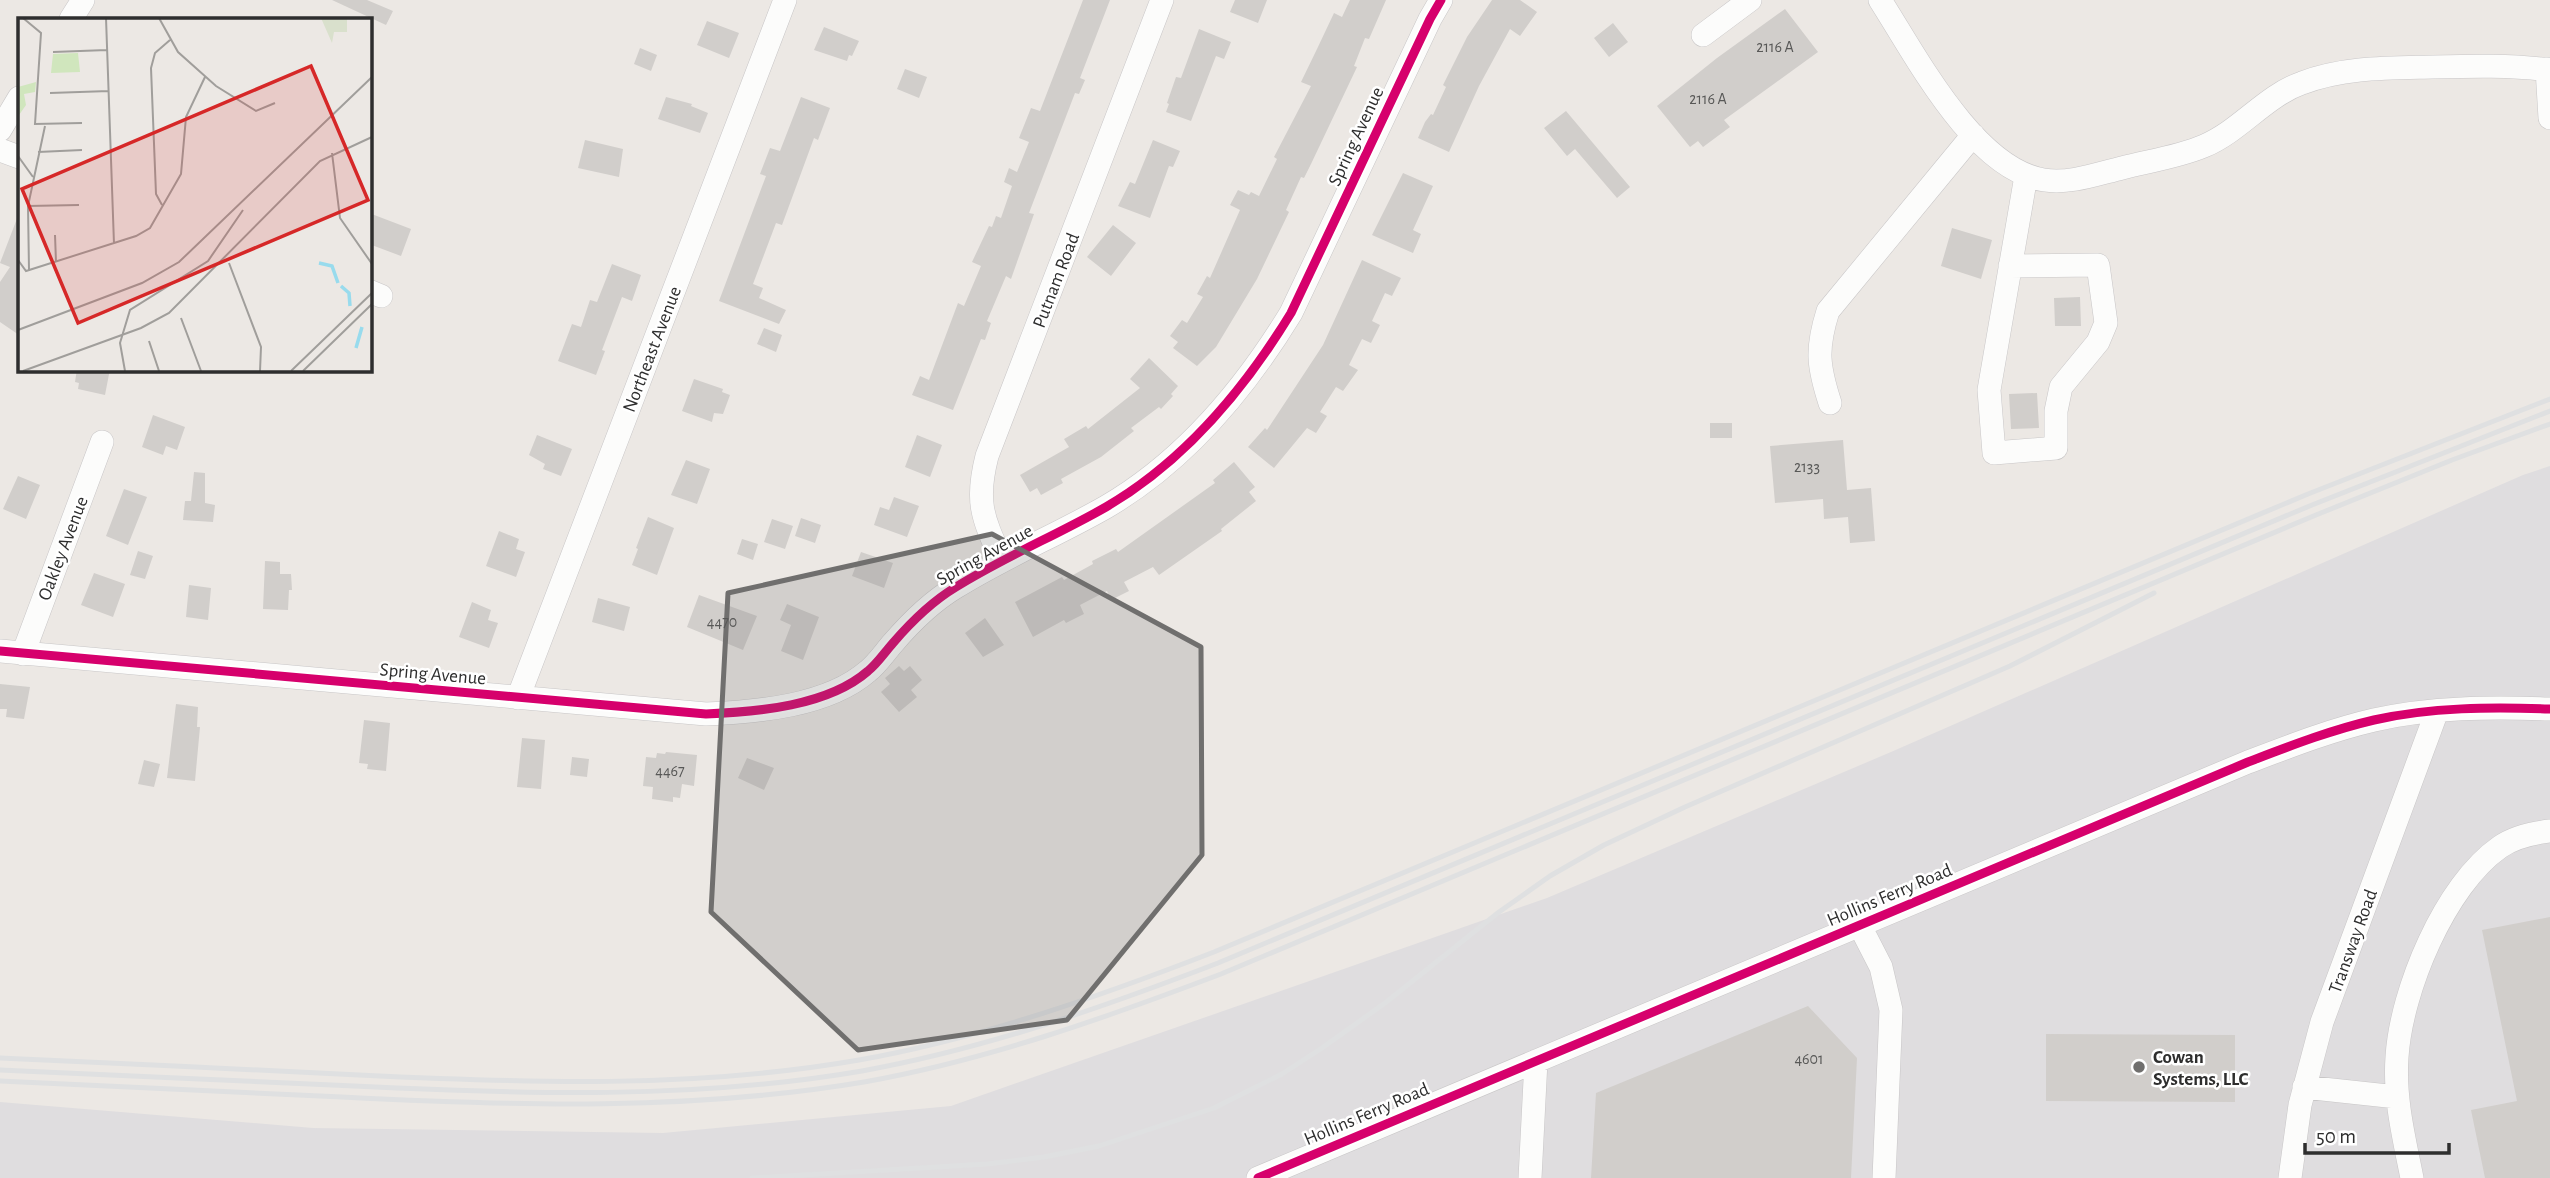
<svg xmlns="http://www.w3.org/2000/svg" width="2550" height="1178" font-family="'Alegreya Sans',sans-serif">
  <rect width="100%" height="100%" fill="#ece8e4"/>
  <!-- industrial -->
  <path fill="#dfdddf" d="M 2550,466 L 2550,1178 L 0,1178 L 0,1102 L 313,1128 L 663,1133 L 951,1106 L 1547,898 L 1891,752 L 2523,475 Z"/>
  <!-- building -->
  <path fill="#d1cecb" d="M 332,0 L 367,0 L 393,11 L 386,25 Z
    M 1083,0 L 1110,0 L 1080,78 L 1085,80 L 1079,94 L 1075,93 L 1029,213 L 1034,214 L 1011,279 L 1006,276 L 987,321 L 991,323 L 985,340 L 981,339 L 953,410 L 912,395 L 920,376 L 929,380 L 958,303 L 964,306 L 981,266 L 972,262 L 989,226 L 992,227 L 996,216 L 1001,218 L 1012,186 L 1004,182 L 1009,168 L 1017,172 L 1029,142 L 1019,138 L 1031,108 L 1040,111 Z
    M 1235,0 L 1267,0 L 1258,23 L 1230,12 Z
    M 1350,0 L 1386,0 L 1369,39 L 1365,38 L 1354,66 L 1357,67 L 1311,164 L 1304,178 L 1301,177 L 1286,210 L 1289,212 L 1257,279 L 1216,347 L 1197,366 L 1173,348 L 1178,342 L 1170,336 L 1182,320 L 1187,323 L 1203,297 L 1197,294 L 1207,276 L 1210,278 L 1240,210 L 1230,205 L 1238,190 L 1249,195 L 1251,192 L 1259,196 L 1277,159 L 1274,157 L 1311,86 L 1301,82 L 1317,49 L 1334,13 L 1342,17 Z
    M 1492,0 L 1520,0 L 1537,12 L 1520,36 L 1510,29 L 1479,86 L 1449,152 L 1418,138 L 1425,122 L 1431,114 L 1433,115 L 1446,87 L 1443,85 L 1467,37 Z
    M 1785,9 L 1818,52 L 1724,120 L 1730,127 L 1703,147 L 1698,141 L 1690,147 L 1657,106 L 1717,58 Z
    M 707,21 L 739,33 L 729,58 L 697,45 Z
    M 1613,23 L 1628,42 L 1609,57 L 1594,38 Z
    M 824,27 L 859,41 L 852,56 L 849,55 L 847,61 L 814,50 Z
    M 1199,29 L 1231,42 L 1224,59 L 1216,56 L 1191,121 L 1166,112 L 1169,104 L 1167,103 L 1176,77 L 1181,78 Z
    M 640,48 L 657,55 L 651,71 L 634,64 Z
    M 905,69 L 927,77 L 919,98 L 897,89 Z
    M 666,97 L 692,104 L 691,106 L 708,113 L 700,133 L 658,119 Z
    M 801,97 L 830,108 L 818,140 L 814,138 L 782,225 L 776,223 L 753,284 L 763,288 L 759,298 L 786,310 L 779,324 L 719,301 L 766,176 L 760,174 L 770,148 L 780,151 Z
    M 1566,111 L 1630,187 L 1617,198 L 1575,149 L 1567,156 L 1544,128 Z
    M 585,140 L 623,149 L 619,177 L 578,168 Z
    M 1153,140 L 1180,151 L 1173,167 L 1169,166 L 1150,218 L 1118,206 L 1130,182 L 1135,184 Z
    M 1403,173 L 1433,186 L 1413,230 L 1421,234 L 1413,253 L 1372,235 Z
    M 369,213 L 411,229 L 401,256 L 369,244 Z
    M 18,216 L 19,217 L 19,335 L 0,322 L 0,282 L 10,267 L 0,263 Z
    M 1113,225 L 1136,243 L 1111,276 L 1087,257 Z
    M 1952,228 L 1992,240 L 1981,279 L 1941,266 Z
    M 1362,260 L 1401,278 L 1392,296 L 1385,293 L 1372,321 L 1380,325 L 1371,343 L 1362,339 L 1349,365 L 1358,370 L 1343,391 L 1336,387 L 1320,412 L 1327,416 L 1316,433 L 1307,428 L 1274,468 L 1248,447 L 1265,428 L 1267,430 L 1323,345 Z
    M 612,264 L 641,275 L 632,301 L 622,297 L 602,350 L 605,351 L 596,375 L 558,361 L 572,324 L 581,327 L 590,300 L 597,302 Z
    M 2080,297 L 2081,326 L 2055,326 L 2054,298 Z
    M 764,328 L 782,335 L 776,352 L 757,344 Z
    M 1149,358 L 1178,386 L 1171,394 L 1173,396 L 1161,409 L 1159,407 L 1131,428 L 1134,431 L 1101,457 L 1061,479 L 1063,483 L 1041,495 L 1037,488 L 1030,492 L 1020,475 L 1069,447 L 1064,439 L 1086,426 L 1088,429 L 1140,388 L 1130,379 Z
    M 77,369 L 110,369 L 105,395 L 78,389 L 79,383 L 75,382 Z
    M 694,379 L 723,389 L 722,392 L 730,395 L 723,414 L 714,413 L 712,422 L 682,411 Z
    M 2037,393 L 2039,428 L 2011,429 L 2009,394 Z
    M 153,415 L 185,427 L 177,450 L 166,446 L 163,455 L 142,447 Z
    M 1710,423 L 1732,423 L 1732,438 L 1710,438 Z
    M 537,435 L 572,449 L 561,476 L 543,469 L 545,464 L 529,455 Z
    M 917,435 L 942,445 L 930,477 L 905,467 Z
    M 1843,440 L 1847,490 L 1871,488 L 1875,541 L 1850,543 L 1848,517 L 1824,519 L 1823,499 L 1775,503 L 1770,446 Z
    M 686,460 L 710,469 L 697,504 L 671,495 Z
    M 1234,462 L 1255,487 L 1249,492 L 1256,501 L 1221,529 L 1222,531 L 1159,575 L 1153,567 L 1124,582 L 1129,591 L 1111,600 L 1107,591 L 1080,605 L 1084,614 L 1066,623 L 1064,620 L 1033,637 L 1015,602 L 1062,577 L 1064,580 L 1093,564 L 1092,561 L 1116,549 L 1118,552 L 1215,483 L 1213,480 Z
    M 194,472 L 205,473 L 205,503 L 215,505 L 213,522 L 183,520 L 185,501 L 191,501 Z
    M 18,476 L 40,485 L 26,519 L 3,509 Z
    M 124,489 L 147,497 L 128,545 L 106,536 Z
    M 894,497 L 919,506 L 907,537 L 874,525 L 880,507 L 889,510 Z
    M 648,517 L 674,528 L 657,575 L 632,565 L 638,549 L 636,548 Z
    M 801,518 L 821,525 L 815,543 L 795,536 Z
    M 772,519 L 793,526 L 785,549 L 764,542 Z
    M 499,531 L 519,539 L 516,549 L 525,552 L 516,577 L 486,566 Z
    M 742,539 L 758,544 L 753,560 L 737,554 Z
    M 138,551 L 153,556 L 145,579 L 130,575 Z
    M 861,552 L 893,563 L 884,588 L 852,576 Z
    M 265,561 L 280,562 L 280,574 L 291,574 L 292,590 L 289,590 L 288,610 L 263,609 Z
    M 94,573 L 125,584 L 113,617 L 81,605 Z
    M 189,585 L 211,588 L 208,620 L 186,617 Z
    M 699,595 L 757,616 L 743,650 L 687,627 Z
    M 598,598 L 630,607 L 624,631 L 592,622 Z
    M 472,602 L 491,610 L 488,620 L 498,623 L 489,648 L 459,637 Z
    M 787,604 L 819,617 L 803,660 L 781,651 L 791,625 L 780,620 Z
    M 985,618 L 1004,645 L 983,657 L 965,633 Z
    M 899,666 L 904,671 L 910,666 L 922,680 L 911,690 L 917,697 L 899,712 L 881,692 L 890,684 L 885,678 Z
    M 0,684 L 30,687 L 24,719 L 6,717 L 7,709 L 0,709 Z
    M 176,704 L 198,707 L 197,727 L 200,727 L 195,781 L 167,778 Z
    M 364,720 L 390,723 L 386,771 L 367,769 L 368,764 L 359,763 Z
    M 522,738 L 545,740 L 541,789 L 517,787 Z
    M 666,752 L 697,755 L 694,786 L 682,784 L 680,798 L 673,797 L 673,802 L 652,799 L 653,787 L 643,786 L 646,757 L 656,758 L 657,753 L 665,754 Z
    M 572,757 L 589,759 L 587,777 L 570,775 Z
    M 747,758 L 774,768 L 764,790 L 738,778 Z
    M 144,760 L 160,764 L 154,787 L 138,784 Z
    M 2550,917 L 2550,1178 L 2485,1178 L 2471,1110 L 2517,1101 L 2482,930 Z
    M 1808,1006 L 1857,1058 L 1851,1178 L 1591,1178 L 1596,1093 Z
    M 2046,1034 L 2235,1035 L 2235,1102 L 2046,1101 Z"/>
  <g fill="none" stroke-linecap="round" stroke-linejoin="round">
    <defs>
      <path id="minor" d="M 1880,0 C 1916,56 1974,169 2044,180 C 2070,184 2097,174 2122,168 C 2149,161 2178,157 2204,146 C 2240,131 2265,96 2302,83 C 2344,67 2389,68 2433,67 C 2472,66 2511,65 2550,70
        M 71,19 L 83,0
        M 1703,35 L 1750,0
        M 2547,69 L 2550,118
        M 0,130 L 19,98
        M 0,150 L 19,157
        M 2010,266 L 2098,265 L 2106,323 L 2098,342 L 2061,387 L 2056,411 L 2056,448 L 1994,453 L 1989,390 L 2026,176
        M 369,291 L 381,296
        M 1830,403 C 1818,366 1816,349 1828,311 L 1973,135
        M 1002,561 C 983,518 975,503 987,456 L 1162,0
        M 0,651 L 706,714 C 757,712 828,706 868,671 C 877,664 885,652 893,643 C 911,622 931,602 956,587 C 1004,557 1057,535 1106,507 C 1185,461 1244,390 1291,313 L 1430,19 L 1441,0
        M 23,654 L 102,442
        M 518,698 L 785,0
        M 1860,926 L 1881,967 L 1891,1010 L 1884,1178
        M 2304,1087 L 2397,1097
        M 1258,1178 L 2248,762 C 2290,746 2331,730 2374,720 C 2431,707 2492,707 2550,709
        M 1530,1178 L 1536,1061
        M 2290,1178 L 2300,1105 L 2322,1022 L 2437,711
        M 2412,1178 C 2404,1138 2394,1098 2397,1057 C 2401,991 2445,885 2500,847 C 2514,837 2533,833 2550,831"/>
    </defs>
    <!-- minor casing -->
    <use href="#minor" stroke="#c8c6c7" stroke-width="24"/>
    <!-- minor -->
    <use href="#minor" stroke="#fcfcfb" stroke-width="23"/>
    <!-- rail -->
    <path stroke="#dfe0e1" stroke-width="5" d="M 0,1058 C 120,1063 239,1069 359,1075 C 526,1083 693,1089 859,1060 C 981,1038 1098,997 1214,952 L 2308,494 L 2550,399
      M 0,1070 C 118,1075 236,1081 354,1086 C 523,1094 693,1100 862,1071 C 984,1049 1101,1008 1218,963 L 2312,505 L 2550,411
      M 0,1081 C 114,1086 228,1092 342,1097 C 517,1106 691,1111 864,1082 C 987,1060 1105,1018 1221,974 L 2316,515 L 2452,460 L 2550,424
      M 752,1178 L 987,1164 L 1044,1157 L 1099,1146 L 1214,1108 L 1282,1074 L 1322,1048 L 1385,1003 L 1499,912 L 1550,876 L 1604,845 L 1685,807 L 2010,666 L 2154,593"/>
    <defs>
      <path id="cycleway" d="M 0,651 L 706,714 C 757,712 828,706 868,671 C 877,664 885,652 893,643 C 911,622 931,602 956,587 C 1004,557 1057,535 1106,507 C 1185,461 1244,390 1291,313 L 1430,19 L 1441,0
        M 1258,1178 L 2248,762 C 2290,746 2331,730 2374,720 C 2431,707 2492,707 2550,709"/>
    </defs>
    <!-- cycleway casing -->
    <use href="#cycleway" stroke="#fff" stroke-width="13"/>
    <!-- cycleway -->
    <use href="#cycleway" stroke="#d6006c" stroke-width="9"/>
  </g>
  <!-- marked area -->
  <path fill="#706f6e" fill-opacity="0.2" stroke="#706f6e" stroke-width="5" stroke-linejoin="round" d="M 992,534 L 1201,647 L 1202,855 L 1067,1020 L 858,1050 L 711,912 L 728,593 Z"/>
  <!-- markers -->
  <circle fill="#706f6e" stroke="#fff" stroke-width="2.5" cx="2139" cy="1067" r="7"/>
  <g text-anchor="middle" stroke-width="5" stroke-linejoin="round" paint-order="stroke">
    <!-- number labels -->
    <g font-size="16" fill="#585857">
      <text x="1775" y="52">2116 A</text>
      <text x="1708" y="104">2116 A</text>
      <text x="1807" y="472">2133</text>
      <text x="722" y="627">4470</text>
      <text x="670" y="776">4467</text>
      <text x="1809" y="1064">4601</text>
    </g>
    <!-- street labels -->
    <g font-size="19" fill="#2e2e2e" stroke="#fff">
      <text transform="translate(1355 136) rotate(-65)" y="7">Spring Avenue</text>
      <text transform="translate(1055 280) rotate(-69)" y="7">Putnam Road</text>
      <text transform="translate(651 349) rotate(-69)" y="7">Northeast Avenue</text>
      <text transform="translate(62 548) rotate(-69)" y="7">Oakley Avenue</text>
      <text transform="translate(984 554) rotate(-29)" y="7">Spring Avenue</text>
      <text transform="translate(433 673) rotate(5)" y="7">Spring Avenue</text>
      <text transform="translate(1889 894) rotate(-23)" y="7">Hollins Ferry Road</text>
      <text transform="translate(2352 941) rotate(-70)" y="7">Transway Road</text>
      <text transform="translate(1366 1113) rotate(-23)" y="7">Hollins Ferry Road</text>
    </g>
    <!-- poi labels -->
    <g font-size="19" font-weight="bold" fill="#2e2e2e" stroke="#fff" text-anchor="start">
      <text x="2153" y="1063">Cowan<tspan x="2153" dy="22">Systems, LLC</tspan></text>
    </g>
  </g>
  <!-- overview -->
  <g transform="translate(18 18)">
    <rect width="354" height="354" fill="#ece8e4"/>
    <path d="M 60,35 L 62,54 L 33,55 L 35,36 ZM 18,64 L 17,74 L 6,76 L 8,87 L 1,97 L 0,69 Z" fill="#d0e6bd"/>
    <path d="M 303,0 L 329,0 L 329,14 L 316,14 L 314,25 Z" fill="#d9e0cc"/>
    <path fill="none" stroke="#98dbed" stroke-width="3.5" d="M 301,245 L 314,248 L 320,265M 323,268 L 331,275 L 332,288M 338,330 L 344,309"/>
    <path fill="none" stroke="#a09e9b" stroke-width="2" d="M 5,0 L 23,15 L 17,106 L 64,105M 88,0 L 96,226M 141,0 L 160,34 L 198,68 L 238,93 L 257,85M 35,34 L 89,32M 32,75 L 91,73M 20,134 L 64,132M 314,135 L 322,200 L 354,246M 0,138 L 15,159M 144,187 L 138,176 L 133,50 L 137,35 L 152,22M 10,188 L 61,187M 37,217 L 38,244M 0,242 L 8,253 L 118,218 L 132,210 L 163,156 L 168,99 L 187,59M 211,245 L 243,329 L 242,353M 11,252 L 10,188 L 27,108M 163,300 L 183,353M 0,312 L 124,265 L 161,244 L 354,59M 131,323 L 141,353M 5,353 L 123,310 L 151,295 L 302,143 L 354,119M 107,353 L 102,325 L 112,292 L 190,243 L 225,192M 273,353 L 354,275M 285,353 L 354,286"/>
    <path fill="#d62828" fill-opacity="0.15" stroke="#d62828" stroke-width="3.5" d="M 293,48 L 350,182 L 60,305 L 4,171 Z"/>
    <rect width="354" height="354" fill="none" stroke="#2e2e2e" stroke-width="3.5"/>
  </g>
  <!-- scale -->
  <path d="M2305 1143v10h144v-10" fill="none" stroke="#2e2e2e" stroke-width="3.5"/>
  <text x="2316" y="1143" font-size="21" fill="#2e2e2e" stroke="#ffffff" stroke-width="5" paint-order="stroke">50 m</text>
</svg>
